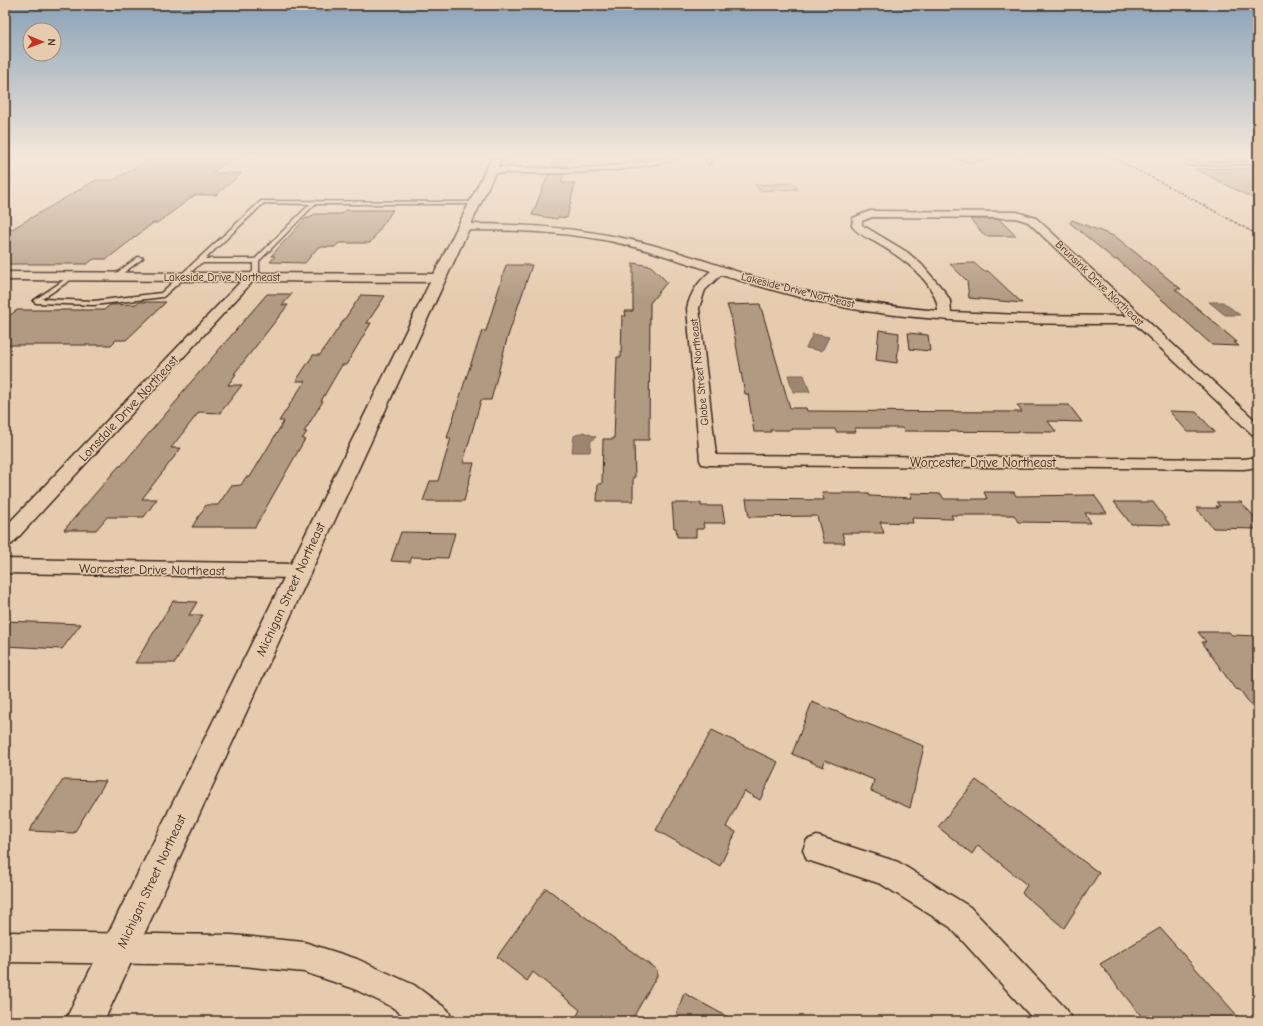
<svg xmlns="http://www.w3.org/2000/svg" width="1263" height="1026" font-family="'Comic Neue',sans-serif">
  <rect width="100%" height="100%" fill="#e6cbae"/>
  <filter id="ink" filterUnits="userSpaceOnUse"><feTurbulence type="fractalNoise" baseFrequency=".025" numOctaves="2"/><feDisplacementMap in="SourceGraphic" scale="8" xChannelSelector="R" yChannelSelector="G"/><feConvolveMatrix kernelMatrix="1 2 1 2 8 2 1 2 1" color-interpolation-filters="sRGB"/></filter>
  <g filter="url(#ink)">
    <!-- green -->
    <path fill="#c7ae94" stroke="#816c59" d="M 793,183 L 798,189 L 760,191 L 755,185 Z"/>
    <!-- water -->
    <path fill="#9c8670" stroke="#75614f" d="M 1209,302 L 1223,302 L 1240,315 L 1225,315 Z
      M 813,334 L 829,337 L 822,351 L 806,348 Z
      M 788,375 L 804,375 L 810,392 L 793,392 Z
      M 583,432 L 596,437 L 591,441 L 590,452 L 572,452 L 574,436 Z"/>
    <!-- building -->
    <path fill="#b29981" stroke="#3b2a1e" d="M 153,157 L 234,157 L 212,173 L 242,173 L 216,195 L 195,195 L 157,223 L 153,223 L 107,259 L 94,259 L 87,264 L 5,264 L 5,233 L 96,180 L 114,180 Z
      M 555,157 L 569,157 L 566,167 L 551,167 Z
      M 1258,168 L 1258,201 L 1195,169 Z
      M 564,174 L 561,183 L 575,183 L 567,218 L 558,217 L 557,219 L 532,215 L 548,175 Z
      M 345,210 L 393,210 L 370,243 L 339,243 L 335,247 L 318,247 L 305,263 L 270,262 L 275,256 L 271,256 L 306,218 L 310,218 L 314,214 L 341,214 Z
      M 970,219 L 999,219 L 1016,236 L 985,236 Z
      M 1072,220 L 1116,237 L 1181,289 L 1175,289 L 1237,342 L 1234,342 L 1239,346 L 1212,345 L 1118,260 L 1115,260 L 1070,223 Z
      M 633,263 L 651,266 L 667,282 L 650,303 L 649,440 L 634,440 L 635,477 L 633,477 L 633,501 L 597,501 L 598,484 L 602,484 L 603,439 L 614,439 L 617,357 L 621,357 L 622,316 L 626,316 L 625,311 L 633,311 Z
      M 974,263 L 983,271 L 988,271 L 1022,303 L 969,298 L 967,281 L 950,264 Z
      M 506,265 L 532,265 L 507,339 L 491,400 L 481,400 L 463,463 L 474,463 L 464,501 L 423,501 L 430,481 L 438,481 L 451,438 L 447,438 L 463,387 L 482,331 L 486,331 Z
      M 267,294 L 292,294 L 282,305 L 288,305 L 234,374 L 236,374 L 228,385 L 242,385 L 220,413 L 199,412 L 171,448 L 181,448 L 142,499 L 157,499 L 144,517 L 107,517 L 96,530 L 64,530 L 119,466 L 121,466 L 181,396 L 179,396 Z
      M 361,295 L 385,296 L 367,323 L 371,323 L 346,365 L 342,365 L 321,401 L 323,401 L 304,432 L 307,432 L 302,439 L 305,439 L 255,527 L 192,527 L 206,505 L 218,505 L 231,486 L 241,485 L 246,477 L 250,477 L 284,421 L 279,421 L 305,381 L 296,381 L 313,355 L 320,355 Z
      M 139,302 L 166,302 L 126,340 L 116,340 L 111,345 L 5,345 L 5,319 L 17,310 L 104,310 L 110,305 L 136,304 Z
      M 760,304 L 790,408 L 806,408 L 807,411 L 1022,412 L 1017,405 L 1069,405 L 1082,422 L 1048,421 L 1056,432 L 904,431 L 902,428 L 855,428 L 856,432 L 836,432 L 835,429 L 791,429 L 792,430 L 770,430 L 771,432 L 754,432 L 748,394 L 745,394 L 731,316 L 727,305 Z
      M 879,330 L 899,333 L 897,363 L 876,360 Z
      M 908,333 L 928,335 L 930,351 L 910,349 Z
      M 1169,411 L 1196,412 L 1215,432 L 1188,432 Z
      M 984,492 L 1014,492 L 1016,496 L 1094,495 L 1107,513 L 1085,513 L 1091,523 L 1018,522 L 1014,515 L 951,515 L 953,519 L 912,518 L 913,523 L 880,522 L 884,533 L 842,533 L 845,543 L 824,543 L 817,516 L 749,517 L 746,499 L 824,500 L 822,493 L 869,493 L 870,496 L 912,498 L 910,493 L 941,494 L 944,499 L 987,499 Z
      M 1114,502 L 1153,502 L 1170,525 L 1131,524 Z
      M 1216,502 L 1241,502 L 1258,521 L 1258,529 L 1213,528 L 1196,508 L 1218,508 L 1216,506 L 1220,506 Z
      M 672,503 L 701,503 L 701,506 L 722,506 L 725,523 L 703,523 L 704,529 L 696,529 L 696,537 L 677,537 L 676,528 L 674,528 Z
      M 401,532 L 455,533 L 448,558 L 412,557 L 410,562 L 391,561 Z
      M 173,601 L 197,602 L 189,615 L 203,615 L 175,663 L 135,663 Z
      M 5,621 L 81,624 L 62,649 L 5,646 Z
      M 1198,632 L 1229,632 L 1232,635 L 1258,636 L 1258,715 L 1240,690 L 1235,689 L 1202,642 L 1206,642 Z
      M 812,702 L 924,746 L 910,808 L 871,791 L 874,780 L 825,760 L 823,767 L 792,754 Z
      M 712,730 L 778,762 L 760,800 L 744,791 L 726,827 L 736,832 L 720,866 L 656,830 Z
      M 63,780 L 106,781 L 74,833 L 29,831 Z
      M 976,780 L 1099,873 L 1064,928 L 1022,893 L 1027,885 L 978,845 L 972,854 L 938,827 Z
      M 546,888 L 657,970 L 657,976 L 631,1021 L 574,1021 L 580,1010 L 533,972 L 527,981 L 497,957 Z
      M 1160,928 L 1242,1021 L 1145,1021 L 1100,964 Z
      M 684,993 L 735,1021 L 674,1021 Z"/>
    <g fill="none" stroke-linecap="round" stroke-linejoin="round">
      <defs>
        <path id="service" d="M 640,157 L 646,157 L 658,162 L 655,163 Z
          M 705,157 L 709,157 L 710,164 L 708,164 Z
          M 1258,162 L 1258,164 L 1188,165 L 1186,164 L 1188,163 Z
          M 261,201 L 475,202 L 477,203 L 475,204 L 315,204 L 259,261 L 259,271 L 253,278 L 248,277 L 253,271 L 253,263 L 201,263 L 163,297 L 94,305 L 36,303 L 33,301 L 73,274 L 75,275 L 75,277 L 42,299 L 94,301 L 161,293 ZM 264,203 L 310,204 L 255,259 L 205,259 Z
          M 138,257 L 143,258 L 118,277 L 114,277 L 114,275 Z"/>
        <path id="minor" d="M 663,157 L 676,157 L 675,159 C 613,176 554,173 491,173 L 487,170 L 491,167 C 548,168 607,172 663,157 Z
          M 955,157 L 988,157 L 987,159 L 971,161 L 956,159 Z
          M 870,211 L 1017,212 L 1036,218 L 1258,423 L 1258,436 L 1252,434 L 1135,324 C 1045,324 955,324 865,311 C 816,303 769,289 721,275 L 705,290 L 699,308 L 716,455 L 1244,459 L 1258,457 L 1258,467 L 1244,469 L 708,465 L 702,464 L 700,460 L 687,308 C 691,292 698,282 711,271 C 683,262 656,252 627,245 C 574,232 518,230 464,230 L 459,227 L 464,224 C 519,224 573,227 627,239 C 677,249 728,270 777,284 C 830,299 884,306 938,311 C 937,283 903,258 880,245 C 871,239 858,235 852,226 L 853,218 ZM 872,217 L 1016,218 L 1028,222 L 1127,316 L 1021,315 L 951,312 L 950,301 L 945,292 L 921,264 L 907,252 L 862,225 L 862,221 Z
          M 251,274 L 255,275 L 257,277 L 255,279 L 12,544 L 5,546 L 5,527 L 247,275 Z
          M 5,559 L 298,564 L 305,566 L 308,571 L 305,576 L 298,578 L 5,573 Z
          M 817,836 L 898,862 L 970,907 L 1067,1010 L 1072,1021 L 1035,1021 L 950,927 L 881,884 L 807,860 L 803,850 L 807,840 Z
          M 5,932 L 232,935 L 304,942 L 357,959 L 414,985 L 448,1010 L 453,1021 L 411,1021 L 392,1007 L 352,988 L 304,972 L 232,965 L 5,962 Z"/>
        <path id="tertiary" d="M 5,272 L 439,274 L 444,275 L 446,278 L 444,281 L 439,282 L 5,280 Z"/>
        <path id="secondary" d="M 492,157 L 502,157 L 104,1021 L 65,1021 Z"/>
      </defs>
      <!-- service casing -->
      <use href="#service" stroke="#3b2a1e" stroke-width="3"/>
      <!-- minor casing -->
      <use href="#minor" stroke="#3b2a1e" stroke-width="3"/>
      <!-- tertiary casing -->
      <use href="#tertiary" stroke="#3b2a1e" stroke-width="3"/>
      <!-- secondary casing -->
      <use href="#secondary" stroke="#3b2a1e" stroke-width="3"/>
      <!-- service -->
      <use href="#service" fill="#e6cbae" fill-rule="evenodd"/>
      <!-- minor -->
      <use href="#minor" fill="#e6cbae" fill-rule="evenodd"/>
      <!-- tertiary -->
      <use href="#tertiary" fill="#e6cbae" fill-rule="evenodd"/>
      <!-- secondary -->
      <use href="#secondary" fill="#e6cbae" fill-rule="evenodd"/>
      <!-- rail -->
      <path stroke="#3b2a1e" stroke-width="1.5" stroke-dasharray="3 1.5" stroke-linecap="butt" d="M 1111,157 L 1174,189 L 1258,235"/>
    </g>
  </g>
  <!-- sky -->
  <linearGradient id="sky" x2="0" y2="1"><stop stop-color="#89a2b8"/><stop offset="0.52" stop-color="#f4e8db"/><stop offset="1" stop-color="#f4e8db" stop-opacity="0"/></linearGradient>
  <rect width="1263" height="301" fill="url(#sky)"/>
  <g text-anchor="middle" stroke-width="3" stroke-linejoin="round" paint-order="stroke">
    <!-- far-street labels -->
    <g font-size="11" fill="#3b2a1e" stroke="#e6cbae">
      <text x="222" y="281">Lakeside Drive Northeast</text>
      <text transform="translate(1100 283) rotate(44)" y="4">Brunsink Drive Northeast</text>
      <text transform="translate(798 290) rotate(14)" y="4">Lakeside Drive Northeast</text>
      <text transform="translate(699 372) rotate(-96)" y="4">Globe Street Northeast</text>
    </g>
    <!-- street labels -->
    <g font-size="13" fill="#3b2a1e" stroke="#e6cbae">
      <text transform="translate(128 408) rotate(-47)" y="5">Lonsdale Drive Northeast</text>
      <text x="983" y="467">Worcester Drive Northeast</text>
      <text transform="translate(152 569) rotate(1)" y="5">Worcester Drive Northeast</text>
      <text transform="translate(290 589) rotate(-65)" y="5">Michigan Street Northeast</text>
      <text transform="translate(151 881) rotate(-65)" y="5">Michigan Street Northeast</text>
    </g>
  </g>
  <!-- margin -->
  <rect width="1263" height="1026" fill="none" stroke="#e6cbae" stroke-width="20"/>
  <rect x="10" y="10" width="1243" height="1006" fill="none" stroke="#3b2a1e" stroke-width="1.5" filter="url(#ink)"/>
  <!-- north arrow -->
  <g transform="translate(42 42) rotate(91)"><circle r="19" fill="#e6cbae" stroke="#a28b74"/>
  <path d="M0-3L7 15L0 10L-7 15Z" fill="#c8321e"/>
  <text y="-6" font-size="11" font-weight="bold" text-anchor="middle" fill="#3b2a1e">N</text>
  </g>
</svg>
